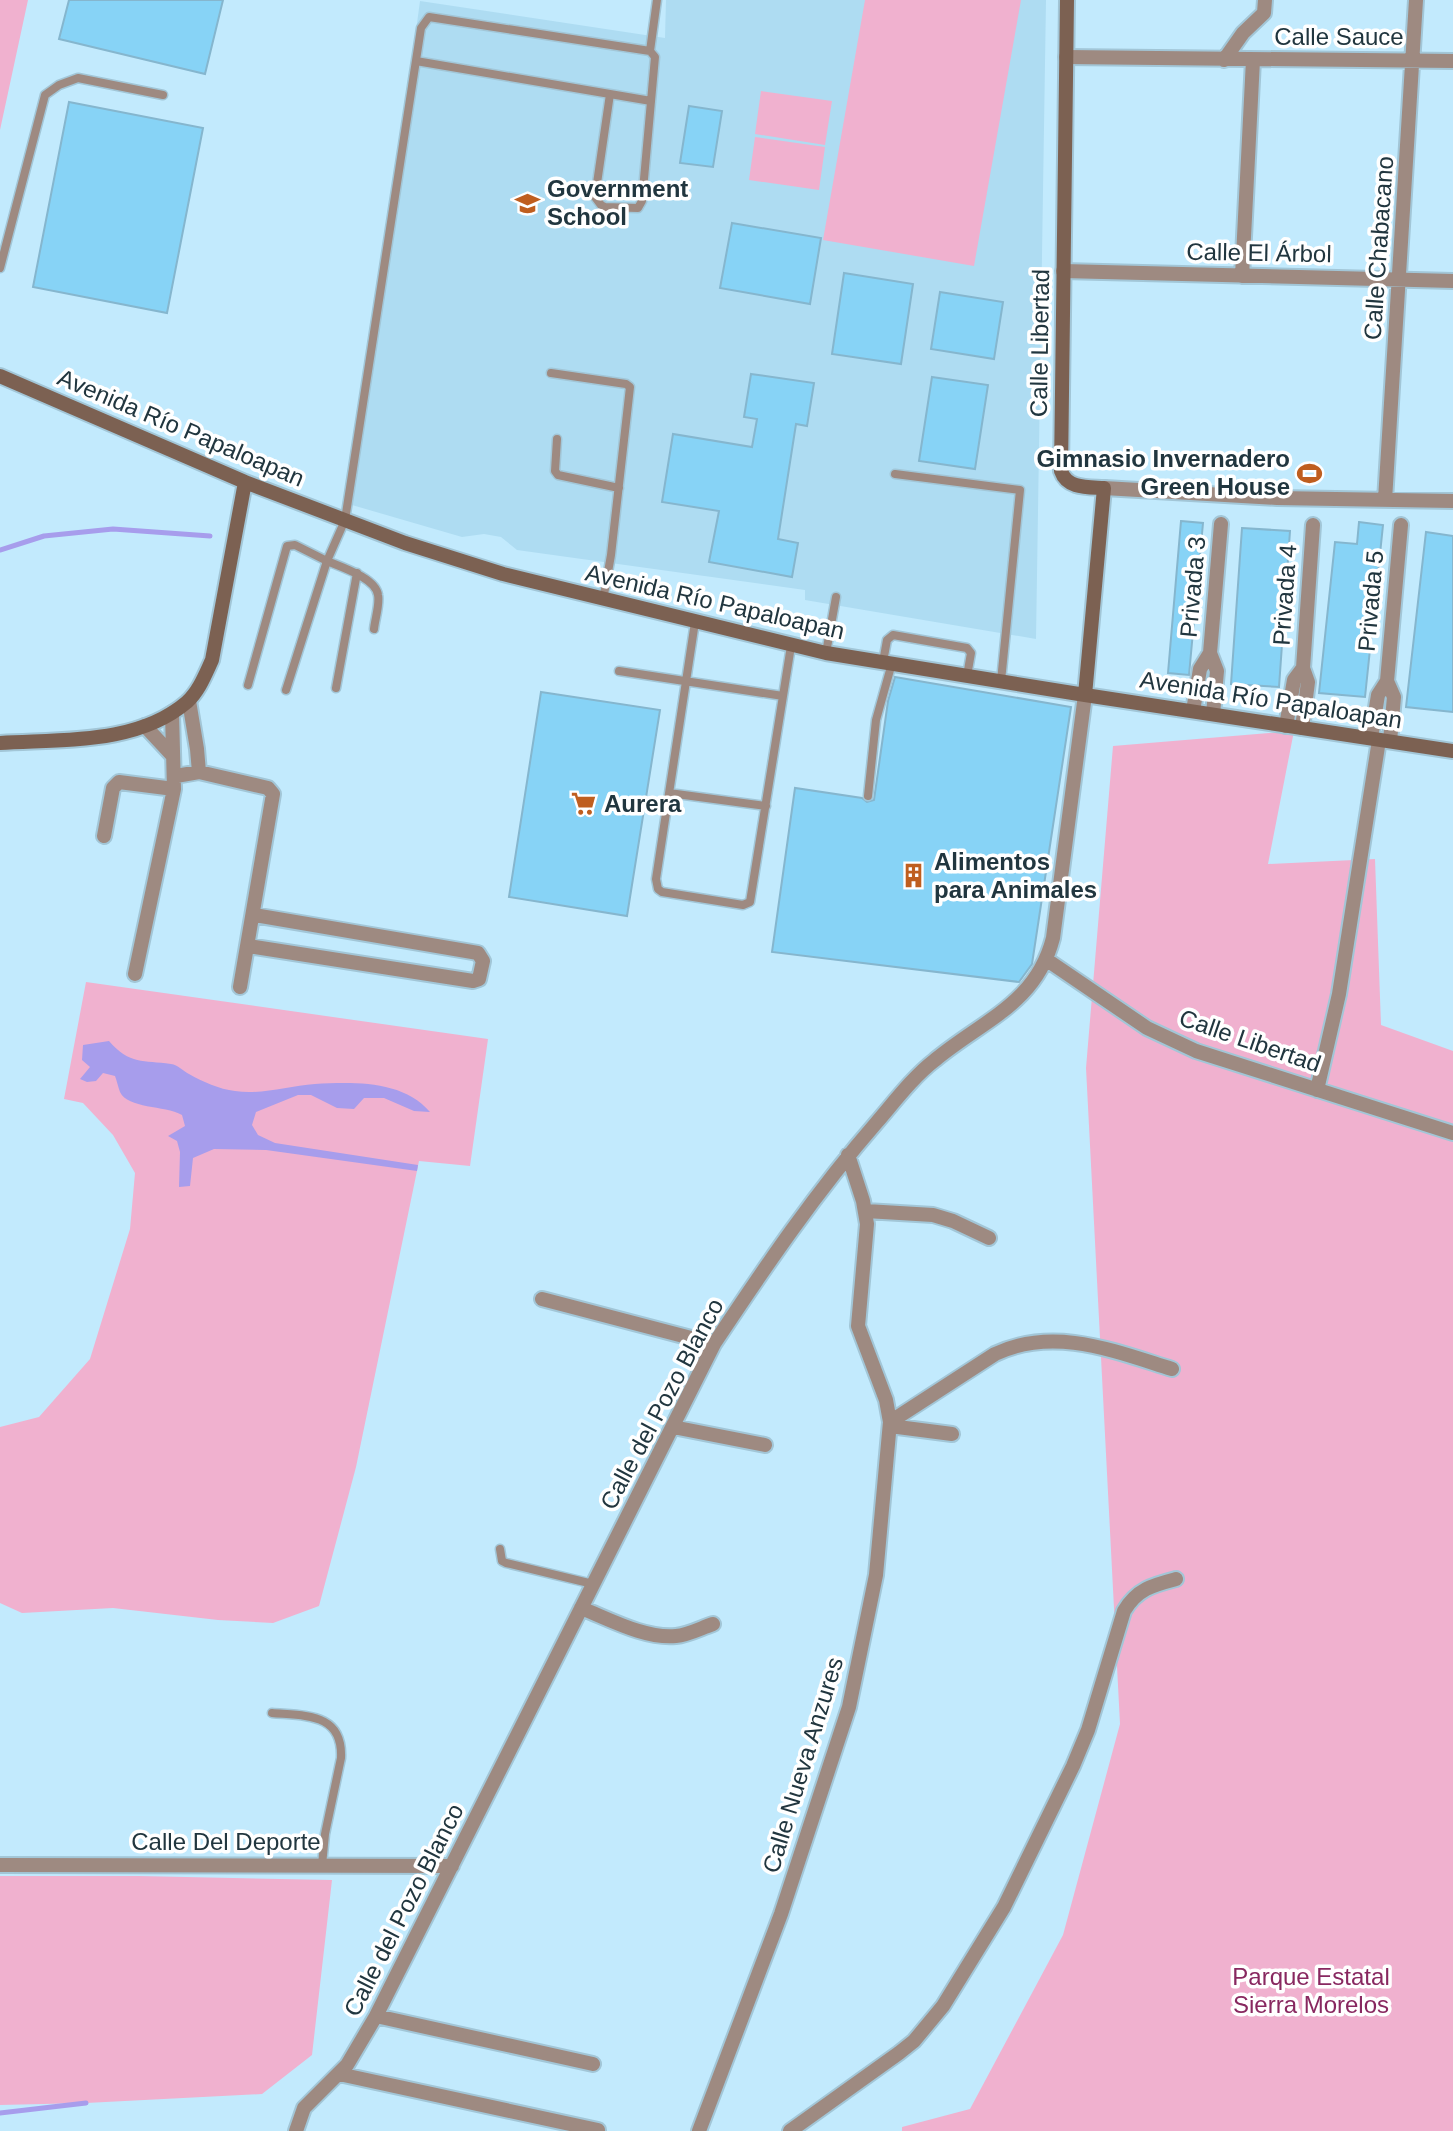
<svg xmlns="http://www.w3.org/2000/svg" width="1453" height="2131" font-family="Helvetica,sans-serif">
  <rect width="100%" height="100%" fill="#c2eafd"/>
  <!-- built -->
  <path fill="#aedcf2" d="M 666,0 L 1046,0 L 1036,639 L 805,600 L 805,590 L 517,550 L 501,537 L 484,534 L 462,537 L 352,505 L 420,1 L 665,38 Z"/>
  <!-- green -->
  <path fill="#f0b1cf" d="M 0,0 L 28,0 L 0,130 Z
    M 865,0 L 1021,0 L 974,266 L 823,240 Z
    M 761,91 L 832,101 L 825,145 L 755,134 Z
    M 755,137 L 825,147 L 819,190 L 749,180 Z
    M 1294,731 L 1268,864 L 1375,859 L 1381,1025 L 1453,1051 L 1453,2131 L 902,2131 L 902,2127 L 970,2109 L 1063,1935 L 1120,1724 L 1086,1068 L 1113,746 Z
    M 86,982 L 488,1039 L 470,1166 L 419,1161 L 356,1467 L 319,1606 L 273,1623 L 218,1620 L 113,1608 L 22,1613 L 0,1603 L 0,1427 L 39,1417 L 90,1359 L 130,1229 L 135,1173 L 113,1135 L 83,1103 L 64,1099 Z
    M 0,1876 L 139,1876 L 332,1880 L 312,2055 L 262,2094 L 86,2103 L 0,2105 Z"/>
  <!-- water -->
  <path fill="#a79dec" d="M 109,1041 C 130,1065 143,1060 171,1064 C 178,1065 183,1071 189,1074 C 203,1082 219,1089 235,1091 C 261,1095 288,1086 315,1084 C 353,1082 403,1080 430,1112 L 414,1111 L 384,1098 L 364,1098 L 354,1109 L 337,1108 L 311,1095 L 298,1095 L 256,1112 L 252,1125 L 258,1135 L 275,1143 L 418,1165 L 417,1171 L 266,1150 L 214,1149 L 193,1158 L 190,1186 L 179,1187 L 180,1152 L 177,1141 L 168,1136 L 185,1126 L 182,1115 C 164,1105 128,1109 120,1092 C 118,1087 117,1081 115,1076 L 103,1073 L 96,1081 L 87,1082 L 80,1079 L 90,1067 L 82,1060 L 83,1045 Z"/>
  <g fill="none" stroke-linecap="round" stroke-linejoin="round">
    <!-- stream -->
    <path stroke="#a79dec" stroke-width="5" d="M 0,550 L 44,536 L 113,529 L 210,536
      M 0,2113 L 86,2103"/>
  </g>
  <!-- building -->
  <path fill="#87d3f6" stroke="#85b6ce" stroke-width="2" d="M 69,0 L 223,0 L 205,74 L 59,39 Z
    M 69,102 L 203,128 L 167,313 L 33,287 Z
    M 689,106 L 722,111 L 713,167 L 680,163 Z
    M 732,223 L 821,238 L 810,304 L 720,288 Z
    M 844,273 L 913,284 L 901,364 L 832,354 Z
    M 940,292 L 1003,302 L 994,359 L 931,349 Z
    M 751,374 L 814,383 L 807,426 L 796,424 L 778,539 L 798,543 L 792,577 L 709,562 L 719,511 L 662,502 L 673,434 L 752,447 L 757,419 L 744,417 Z
    M 932,377 L 988,385 L 975,469 L 919,461 Z
    M 1181,521 L 1203,523 L 1189,675 L 1168,673 Z
    M 1359,522 L 1383,525 L 1365,697 L 1319,693 L 1335,542 L 1357,544 Z
    M 1242,528 L 1290,531 L 1279,687 L 1231,684 Z
    M 1426,532 L 1453,536 L 1453,712 L 1406,707 Z
    M 895,677 L 1071,707 L 1032,964 L 1019,982 L 772,952 L 795,788 L 862,798 L 867,802 L 874,800 L 888,701 Z
    M 541,692 L 660,710 L 627,916 L 509,897 Z"/>
  <g fill="none" stroke-linecap="round" stroke-linejoin="round">
    <defs>
      <path id="lane" d="M 416,61 L 651,101
        M 610,94 L 595,197 L 601,205 L 605,207 L 638,208 L 642,201 L 655,57 L 650,51 L 657,0
        M 0,268 L 45,95 L 59,85 L 78,78 L 163,95
        M 551,373 L 626,384 L 630,387 L 611,555 L 603,600
        M 557,439 L 555,471 L 558,475 L 619,488
        M 895,474 L 1020,490 L 1001,681
        M 695,622 L 656,879 L 658,889 L 662,892 L 743,905 L 750,902 L 791,646
        M 826,653 L 836,597
        M 883,662 L 887,640 L 893,635 L 967,648 L 971,653 L 967,676
        M 619,671 L 783,696
        M 248,685 L 287,546 L 295,545 L 327,561 L 345,520 L 421,28 L 429,17 L 650,51
        M 336,688 L 357,573
        M 286,690 L 327,561 C 341,567 376,578 378,595 C 380,604 375,619 374,629
        M 669,793 L 766,806
        M 868,796 L 876,720 L 892,663
        M 500,1549 L 502,1561 L 506,1563 L 593,1584
        M 272,1713 C 306,1716 343,1713 341,1758 L 325,1834 L 322,1865"/>
      <path id="street" d="M 1066,57 L 1453,61
        M 1224,60 L 1243,33 L 1264,13 L 1265,0
        M 1063,271 L 1453,281
        M 1242,276 L 1253,60
        M 1104,488 L 1277,498 L 1453,501
        M 1385,500 L 1416,0
        M 1387,681 L 1394,697 L 1390,741
        M 189,701 L 197,749 L 199,772
        M 1193,711 L 1200,669 L 1210,653
        M 1213,714 L 1217,671 L 1210,653 L 1221,524
        M 145,726 L 172,755
        M 1286,726 L 1294,680 L 1303,668
        M 1302,728 L 1308,682 L 1303,668 L 1313,525
        M 1371,738 L 1378,695 L 1387,681 L 1401,525
        M 176,776 L 199,772 L 268,788 L 273,794 L 240,987
        M 104,836 L 113,788 L 119,782 L 174,789
        M 248,946 L 473,981 L 479,979 L 483,961 L 478,953 L 254,915
        M 1047,960 L 1147,1028 L 1196,1051 L 1453,1133
        M 135,974 L 174,789 L 172,713
        M 1317,1090 L 1339,994 L 1379,740
        M 866,1211 L 933,1215 L 953,1221 L 989,1238
        M 542,1299 L 714,1344
        M 890,1422 L 995,1354 C 1054,1326 1114,1351 1172,1369
        M 890,1426 L 952,1434
        M 673,1427 L 765,1445
        M 581,1608 C 609,1619 645,1639 676,1636 C 688,1635 701,1628 713,1624
        M 0,1865 L 452,1866
        M 376,2016 L 593,2064
        M 339,2074 L 598,2130
        M 296,2131 L 304,2108 L 347,2065 L 376,2016 L 714,1344 C 765,1267 816,1192 877,1122 C 895,1101 913,1077 935,1060 C 983,1020 1036,1004 1053,938 L 1085,695
        M 699,2131 L 781,1914 L 849,1707 L 876,1575 L 890,1422 L 886,1400 L 858,1326 L 867,1224 L 863,1201 L 848,1155
        M 790,2131 L 899,2053 L 914,2041 L 943,2006 L 1004,1907 L 1073,1766 L 1088,1730 L 1124,1611 C 1137,1589 1153,1585 1176,1579"/>
      <path id="secondary" d="M 1067,0 L 1061,471 C 1067,489 1088,487 1104,488 L 1085,695
        M 0,376 L 245,482 L 405,543 L 503,574 L 826,653 L 1085,695 L 1453,751
        M 0,743 C 61,739 137,745 187,702 C 199,691 205,675 212,660 L 245,482"/>
    </defs>
    <!-- lane casing -->
    <use href="#lane" stroke="#a2c6d7" stroke-width="11"/>
    <!-- street casing -->
    <use href="#street" stroke="#a2c6d7" stroke-width="18"/>
    <!-- secondary casing -->
    <use href="#secondary" stroke="#a2c6d7" stroke-width="18"/>
    <!-- lane -->
    <use href="#lane" stroke="#9e8a81" stroke-width="8"/>
    <!-- street -->
    <use href="#street" stroke="#9e8a81" stroke-width="14"/>
    <!-- secondary -->
    <use href="#secondary" stroke="#7c6152" stroke-width="14"/>
  </g>
  <!-- icons -->
  <defs>
    <symbol id="school-bare" viewBox="-9 -9 18 18"><path d="M0-5L7-2L0 1L-7-2ZM-4 1L0 2.5L4 1V4Q0 6-4 4Z" fill="#bf5e1f" stroke="#fff" stroke-width="2.5" paint-order="stroke"/></symbol>
    <symbol id="stadium-bare" viewBox="-9 -9 18 18"><path d="M0-5a6.5 5 0 1 0 0 10a6.5 5 0 1 0 0-10ZM-3.5-1.8h7v3.6h-7Z" fill="#bf5e1f" stroke="#fff" stroke-width="2.5" paint-order="stroke"/></symbol>
    <symbol id="supermarket-bare" viewBox="-9 -9 18 18"><path d="M-6-5.5h2.5l.6 2H6L4.5 2H-2.5L-4.4-4H-6ZM-1.5 3.2a1.3 1.3 0 1 0 .1 0ZM3 3.2a1.3 1.3 0 1 0 .1 0Z" fill="#bf5e1f" stroke="#fff" stroke-width="2.5" paint-order="stroke"/></symbol>
    <symbol id="building-bare" viewBox="-9 -9 18 18"><path d="M-4-6H4V6H1V3H-1V6H-4ZM-2.5-4.3h1.7v1.8h-1.7ZM.8-4.3h1.7v1.8H.8ZM-2.5-1h1.7V.8h-1.7ZM.8-1h1.7V.8H.8Z" fill="#bf5e1f" stroke="#fff" stroke-width="2.5" paint-order="stroke"/></symbol>
  </defs>
  <g fill-rule="evenodd">
    <use href="#school-bare" x="510" y="186" width="35" height="35"/>
    <use href="#stadium-bare" x="1292" y="456" width="35" height="35"/>
    <use href="#supermarket-bare" x="566" y="786" width="35" height="35"/>
    <use href="#building-bare" x="896" y="858" width="35" height="35"/>
  </g>
  <g text-anchor="middle" stroke-width="7" stroke-linejoin="round" paint-order="stroke">
    <!-- street labels -->
    <g font-size="24" fill="#21363f" stroke="#fff">
      <text x="1339" y="45">Calle Sauce</text>
      <text transform="translate(1379 248) rotate(-86)" y="8">Calle Chabacano</text>
      <text transform="translate(1259 253) rotate(1)" y="8">Calle El Árbol</text>
      <text transform="translate(1040 343) rotate(-89)" y="8">Calle Libertad</text>
      <text transform="translate(181 428) rotate(23)" y="8">Avenida Río Papaloapan</text>
      <text transform="translate(1193 587) rotate(-85)" y="8">Privada 3</text>
      <text transform="translate(1285 595) rotate(-86)" y="8">Privada 4</text>
      <text transform="translate(1371 601) rotate(-85)" y="8">Privada 5</text>
      <text transform="translate(715 602) rotate(13)" y="8">Avenida Río Papaloapan</text>
      <text transform="translate(1271 700) rotate(9)" y="8">Avenida Río Papaloapan</text>
      <text transform="translate(1250 1041) rotate(19)" y="8">Calle Libertad</text>
      <text transform="translate(662 1404) rotate(-62)" y="8">Calle del Pozo Blanco</text>
      <text transform="translate(803 1765) rotate(-73)" y="8">Calle Nueva Anzures</text>
      <text x="226" y="1850">Calle Del Deporte</text>
      <text transform="translate(404 1910) rotate(-63)" y="8">Calle del Pozo Blanco</text>
    </g>
    <!-- poi labels -->
    <g font-size="24" font-weight="bold" fill="#21363f" stroke="#fff" text-anchor="start">
      <text x="547" y="197">Government<tspan x="547" dy="28">School</tspan></text>
      <text x="1290" y="467" text-anchor="end">Gimnasio Invernadero<tspan x="1290" dy="28">Green House</tspan></text>
      <text x="604" y="812">Aurera</text>
      <text x="934" y="870">Alimentos<tspan x="934" dy="28">para Animales</tspan></text>
    </g>
    <!-- park labels -->
    <g font-size="24" fill="#882860" stroke="#fff">
      <text x="1311" y="1985">Parque Estatal<tspan x="1311" dy="28">Sierra Morelos</tspan></text>
    </g>
  </g>
</svg>
